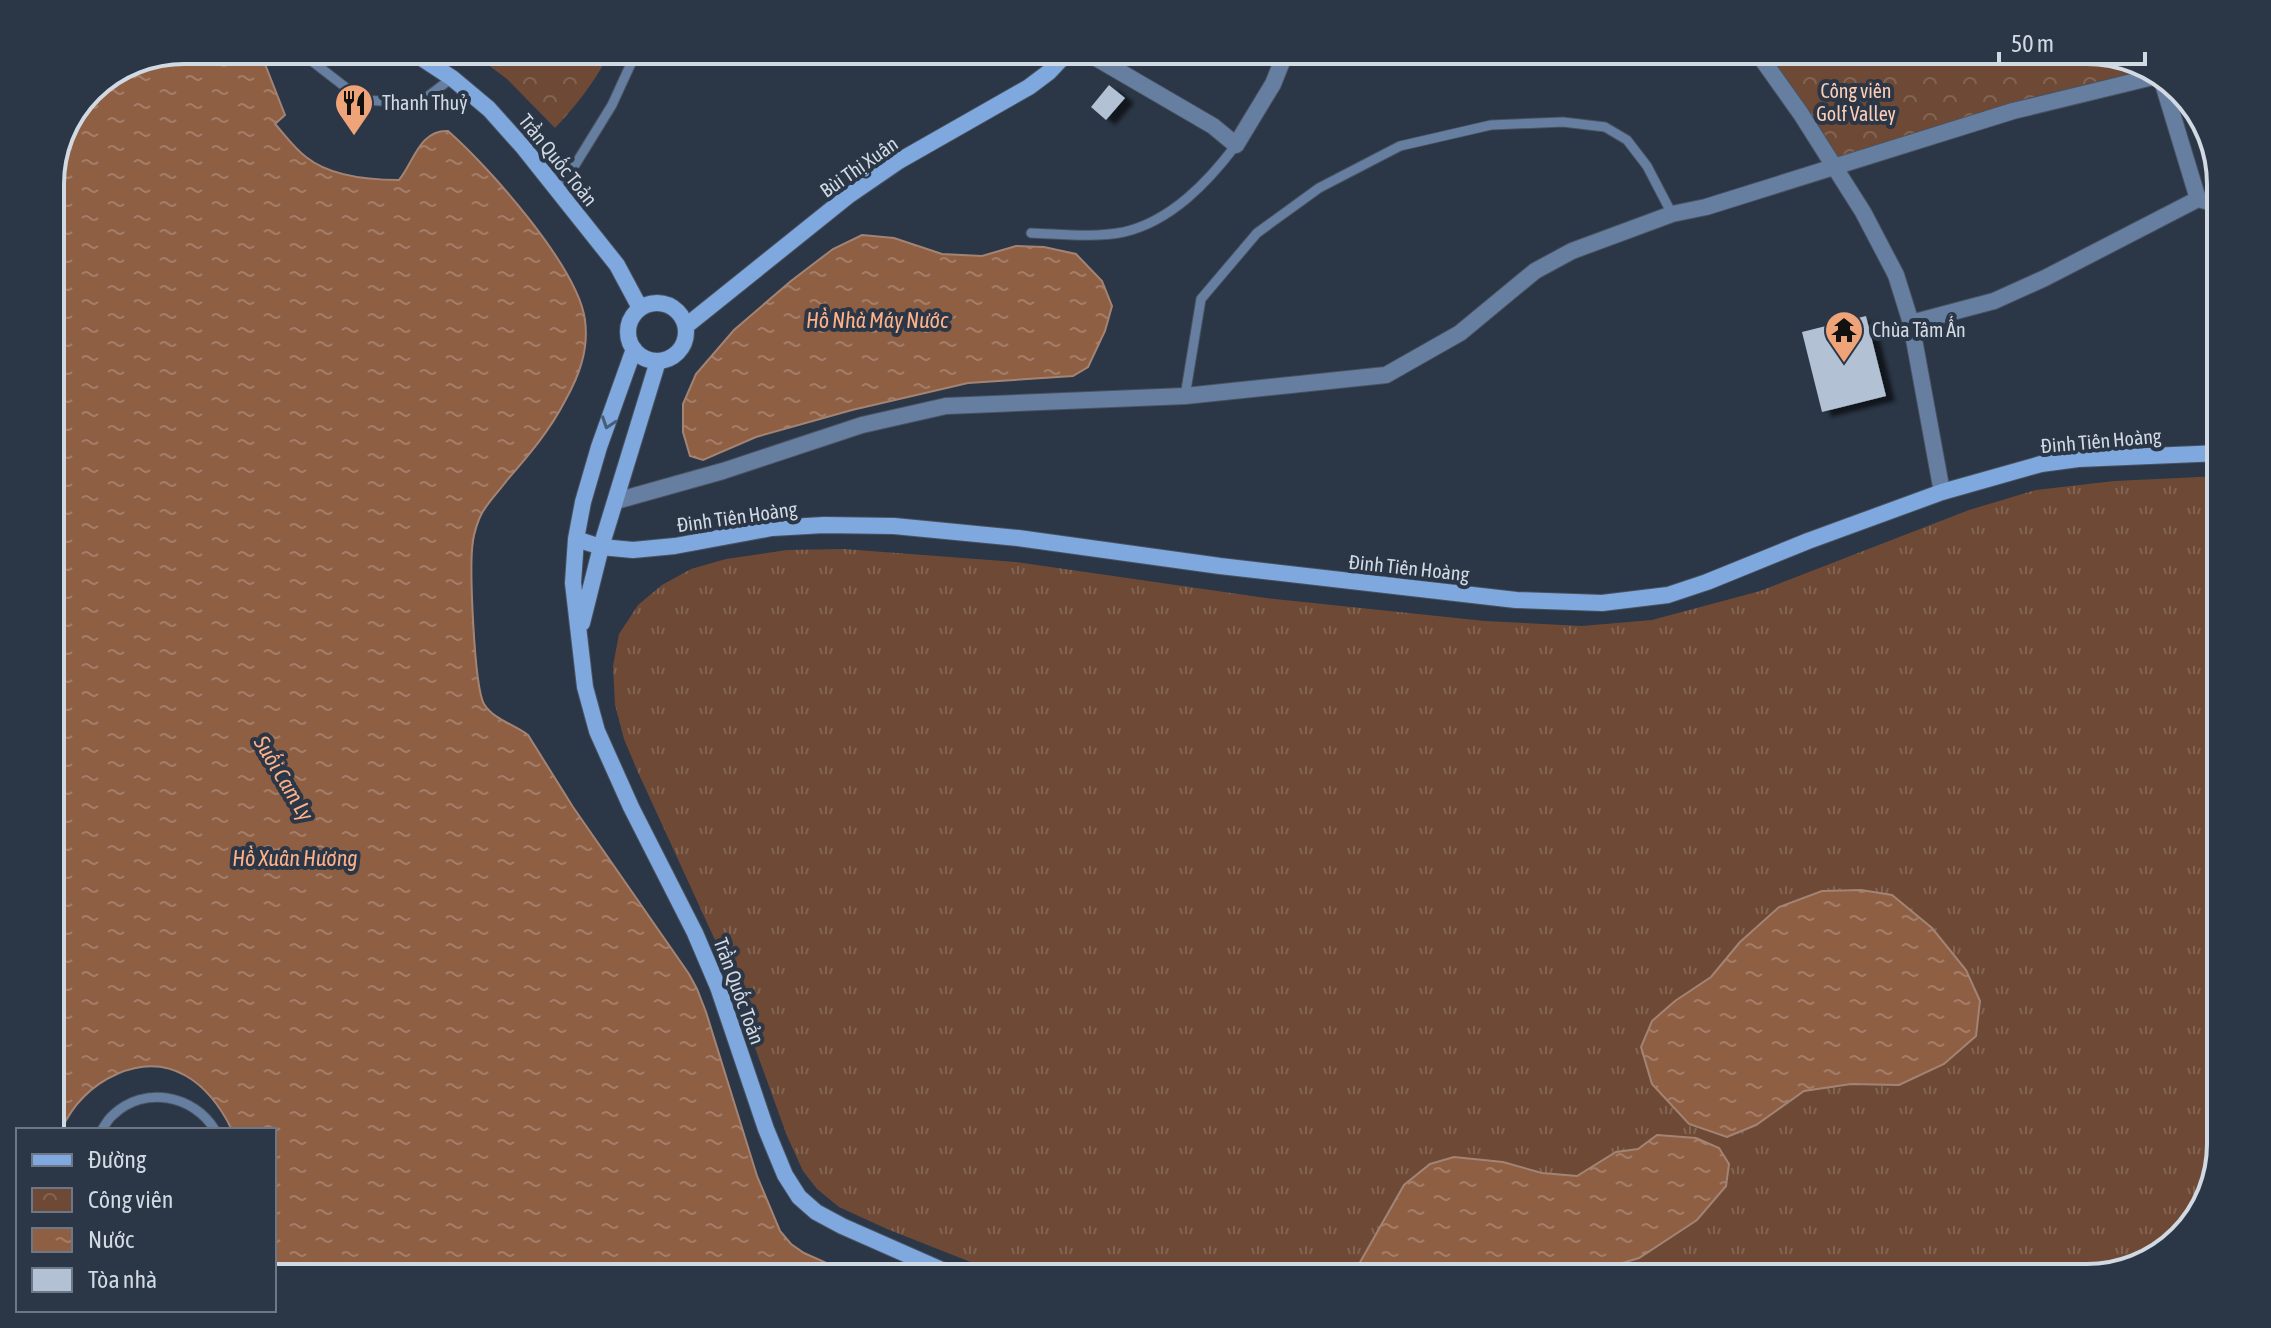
<svg xmlns="http://www.w3.org/2000/svg" width="2271" height="1328" font-family="'Asap Condensed',sans-serif">
  <defs>
    <pattern id="grass-tufts" width="24" height="20" patternUnits="userSpaceOnUse" patternTransform="scale(2)"><rect width="24" height="20" fill="#6e4a36"/><path d="M3 7l-1-3M5 7V3M7 7l1-3M15 17l-1-3M17 17v-4M19 17l1-3" fill="none" stroke="#826453"/></pattern>
    <pattern id="park-crowns" width="20" height="18" patternUnits="userSpaceOnUse" patternTransform="scale(2)"><rect width="20" height="18" fill="#6e4a36"/><path d="M2 6a3 3 0 1 1 6 0M12 15a3 3 0 1 1 6 0" fill="none" stroke="#826453"/></pattern>
    <pattern id="water-ripples" width="26" height="14" patternUnits="userSpaceOnUse" patternTransform="scale(2)"><rect width="26" height="14" fill="#8f5f44"/><path d="M2 4q2-2 4 0t4 0M15 11q2-2 4 0t4 0" fill="none" stroke="#a37d68"/></pattern>
    <filter id="shadow"><feDropShadow dx="9" dy="5" stdDeviation="2" flood-color="#0009"/></filter>
  </defs>
  <rect width="100%" height="100%" fill="#2b3646"/>
  <!-- grass -->
  <path fill="url(#grass-tufts)" d="M 2221,476 L 2221,1144 L 2203,1211 L 2154,1260 L 2087,1278 L 1011,1278 L 887,1229 L 839,1207 L 817,1189 L 803,1171 L 787,1136 L 720,951 L 637,770 L 624,739 L 615,705 L 613,666 L 619,634 L 638,605 L 662,585 L 691,569 L 726,559 L 787,550 L 844,549 L 1016,562 L 1266,598 L 1485,621 L 1582,626 L 1652,620 L 1760,591 L 1969,510 L 2036,490 L 2114,481 Z"/>
  <!-- park -->
  <path fill="url(#park-crowns)" d="M 2087,50 L 2145,65 L 2139,74 L 1840,157 L 1833,156 L 1761,52 Z
    M 479,58 L 607,58 C 593,84 575,107 555,128 L 507,79 Z"/>
  <!-- water -->
  <path fill="url(#water-ripples)" stroke="#a38474" stroke-width="2" d="M 263,59 L 285,115 L 275,124 C 285,135 294,148 306,157 C 331,177 369,180 399,180 C 414,162 419,130 448,131 C 489,167 578,267 585,320 C 589,350 579,376 565,401 C 550,430 529,455 508,479 C 500,490 489,501 482,513 C 478,520 474,533 473,541 C 469,564 474,686 484,704 C 494,720 514,724 528,735 L 573,807 L 689,974 L 697,989 L 706,1012 L 757,1176 L 780,1231 L 791,1244 L 804,1253 L 860,1278 L 274,1278 L 274,1130 L 232,1130 C 209,1083 170,1051 117,1074 C 90,1086 73,1104 61,1130 L 50,1130 L 50,176 L 90,89 L 133,60 Z
    M 862,235 L 894,238 L 942,254 L 982,256 L 1016,246 L 1044,247 L 1076,254 L 1102,281 L 1112,306 L 1105,331 L 1088,367 L 1073,376 L 968,383 L 852,410 L 756,437 L 703,460 L 690,456 L 683,432 L 683,404 L 696,374 L 734,330 L 791,281 L 833,249 Z
    M 1861,890 L 1892,895 L 1932,928 L 1966,970 L 1980,1001 L 1976,1036 L 1944,1064 L 1899,1085 L 1851,1084 L 1804,1091 L 1756,1125 L 1727,1137 L 1689,1124 L 1652,1084 L 1641,1047 L 1652,1021 L 1675,1001 L 1711,977 L 1740,942 L 1779,907 L 1822,891 Z
    M 1657,1135 L 1696,1138 L 1719,1148 L 1729,1164 L 1726,1186 L 1697,1220 L 1639,1258 L 1572,1278 L 1351,1278 L 1404,1185 L 1430,1164 L 1454,1157 L 1503,1162 L 1542,1173 L 1577,1176 L 1616,1152 L 1638,1149 Z"/>
  <!-- building -->
  <path fill="#b3c1d5" filter="url(#shadow)" d="M 1109,85 L 1125,98 L 1106,120 L 1091,107 Z
    M 1866,316 L 1886,396 L 1822,412 L 1802,332 Z"/>
  <g fill="none" stroke-linecap="round" stroke-linejoin="round">
    <defs>
      <path id="lane" d="M 309,59 L 362,100 L 419,103 L 452,78
        M 559,191 L 612,105 L 634,57
        M 1031,233 C 1061,234 1094,238 1124,232 C 1171,221 1208,182 1236,145
        M 1185,396 L 1201,299 L 1257,233 L 1319,188 L 1400,146 L 1491,125 L 1563,122 L 1605,127 L 1627,140 L 1647,166 L 1672,214
        M 102,1130 C 105,1125 108,1119 113,1115 C 144,1085 194,1095 215,1130"/>
      <path id="street" d="M 1757,52 L 1801,114 L 1863,212 L 1896,275 L 1911,323 L 1942,492
        M 1091,55 L 1213,126 L 1236,145 L 1273,84 L 1285,54
        M 2160,74 L 2198,199 L 2221,205
        M 1911,323 L 1994,301 L 2045,278 L 2198,199
        M 616,501 L 723,471 L 862,425 L 946,406 L 1185,396 L 1386,375 L 1460,333 L 1535,271 L 1572,251 L 1672,214 L 1706,207 L 2013,111 L 2161,75"/>
      <path id="secondary" d="M 423,59 L 452,78 L 489,109 L 523,147 L 617,265 L 640,308
        M628 332a29 29 0 1 1 58 0a29 29 0 1 1-58 0Z
        M 686,326 L 848,196 L 899,161 L 1029,87 L 1049,72 L 1065,55
        M 634,349 L 599,447 L 583,502 L 576,539 L 573,583 L 585,687 L 597,731 L 631,807 L 695,933 L 718,987 L 766,1129 L 785,1175 L 799,1197 L 816,1212 L 842,1226 L 960,1278
        M 576,539 L 601,547 L 633,550 L 675,546 L 772,528 L 824,525 L 894,526 L 1018,538 L 1220,566 L 1516,600 L 1602,603 L 1668,595 L 1707,582 L 1808,541 L 1942,492 L 2041,464 L 2078,459 L 2221,453
        M 582,623 L 601,547 L 658,361"/>
    </defs>
    <!-- lane casing -->
    <use href="#lane" stroke="#495362" stroke-width="11"/>
    <!-- street casing -->
    <use href="#street" stroke="#495362" stroke-width="18"/>
    <!-- secondary casing -->
    <use href="#secondary" stroke="#495362" stroke-width="18"/>
    <!-- lane -->
    <use href="#lane" stroke="#667fa1" stroke-width="9"/>
    <!-- street -->
    <use href="#street" stroke="#667fa1" stroke-width="16"/>
    <!-- secondary -->
    <use href="#secondary" stroke="#7fa8de" stroke-width="16"/>
  </g>
  <!-- one-way arrows -->
  <defs><path id="oneway-chevron" d="M-2-3.5L2.5 0L-2 3.5" fill="none" stroke-width="1.6" stroke-linecap="round" stroke-linejoin="round" transform="scale(2)"/></defs>
  <use stroke="#485e7b" href="#oneway-chevron" transform="translate(608 423) rotate(109)"/>
  <!-- icons -->
  <defs>
    <symbol id="restaurant-pin" viewBox="-11 -11 22 30"><path d="M0 17L-7.5 6A9.5 9.5 0 1 1 7.5 6Z" fill="#efa378" stroke="#2b3646"/><path d="M-5-6h1v4h1v-4h1v4h1v-4h1v5L-1.5 .5V6h-2V.5L-5-1ZM5-6V6H3V1.5H1.5Q1.5-4 5-6Z" fill="#111"/></symbol>
    <symbol id="temple-pin" viewBox="-11 -11 22 30"><path d="M0 17L-7.5 6A9.5 9.5 0 1 1 7.5 6Z" fill="#efa378" stroke="#2b3646"/><path d="M0-6L5-2H3V0L6.5 2.5H4V6H1.5V3h-3V6H-4V2.5H-6.5L-3 0V-2H-5Z" fill="#111"/></symbol>
  </defs>
  <g fill-rule="evenodd">
    <use href="#restaurant-pin" x="332" y="81" width="44" height="60"/>
    <use href="#temple-pin" x="1822" y="308" width="44" height="60"/>
  </g>
  <g text-anchor="middle" stroke-width="8" stroke-linejoin="round" paint-order="stroke">
    <!-- park labels -->
    <g font-size="20" fill="#fcceb5" stroke="#2b3646">
      <text x="1856" y="98">Công viên<tspan x="1856" dy="23">Golf Valley</tspan></text>
    </g>
    <!-- poi labels -->
    <g font-size="20" fill="#d1d9e3" stroke="#2b3646" text-anchor="start">
      <text x="382" y="110">Thanh Thuỷ</text>
      <text x="1872" y="337">Chùa Tâm Ấn</text>
    </g>
    <!-- street labels -->
    <g font-size="20" fill="#d1d9e3" stroke="#2b3646">
      <text transform="translate(558 160) rotate(51)" y="7">Trần Quốc Toản</text>
      <text transform="translate(859 167) rotate(-35)" y="7">Bùi Thị Xuân</text>
      <text transform="translate(2101 441) rotate(-5)" y="7">Đinh Tiên Hoàng</text>
      <text transform="translate(737 517) rotate(-8)" y="7">Đinh Tiên Hoàng</text>
      <text transform="translate(1409 568) rotate(6)" y="7">Đinh Tiên Hoàng</text>
      <text transform="translate(739 991) rotate(70)" y="7">Trần Quốc Toản</text>
    </g>
    <!-- water labels -->
    <g font-size="22" font-style="italic" fill="#fcb188" stroke="#2b3646">
      <text x="877" y="328">Hồ Nhà Máy Nước</text>
      <text transform="translate(284 778) rotate(59)" y="8">Suối Cam Ly</text>
      <text x="295" y="866">Hồ Xuân Hương</text>
    </g>
  </g>
  <!-- crop -->
  <path d="M0 0H2271V1328H0ZM184 64H2087A120 120 0 0 1 2207 184V1144A120 120 0 0 1 2087 1264H184A120 120 0 0 1 64 1144V184A120 120 0 0 1 184 64Z" fill="#2b3646" fill-rule="evenodd"/>
  <path fill="none" stroke="#d1d9e3" stroke-width="4" d="M184 64H2087A120 120 0 0 1 2207 184V1144A120 120 0 0 1 2087 1264H184A120 120 0 0 1 64 1144V184A120 120 0 0 1 184 64Z"/>
  <!-- legend -->
  <rect x="16" y="1128" width="260" height="184" fill="#2b3646" stroke="#6d7785" stroke-width="2"/>
  <rect x="32" y="1154" width="40" height="12" fill="#7fa8de" stroke="#6d7785" stroke-width="2"/>
  <text x="88" y="1168" font-size="24" fill="#d1d9e3">Đường</text>
  <rect x="32" y="1188" width="40" height="24" fill="url(#park-crowns)" stroke="#6d7785" stroke-width="2"/>
  <text x="88" y="1208" font-size="24" fill="#d1d9e3">Công viên</text>
  <rect x="32" y="1228" width="40" height="24" fill="url(#water-ripples)" stroke="#6d7785" stroke-width="2"/>
  <text x="88" y="1248" font-size="24" fill="#d1d9e3">Nước</text>
  <rect x="32" y="1268" width="40" height="24" fill="#b3c1d5" stroke="#6d7785" stroke-width="2"/>
  <text x="88" y="1288" font-size="24" fill="#d1d9e3">Tòa nhà</text>
  <!-- scale -->
  <path d="M1999 52v12h146v-12" fill="none" stroke="#d1d9e3" stroke-width="4"/>
  <text x="2011" y="52" font-size="24" fill="#d1d9e3" stroke="#2b3646" stroke-width="6" paint-order="stroke">50 m</text>
</svg>
